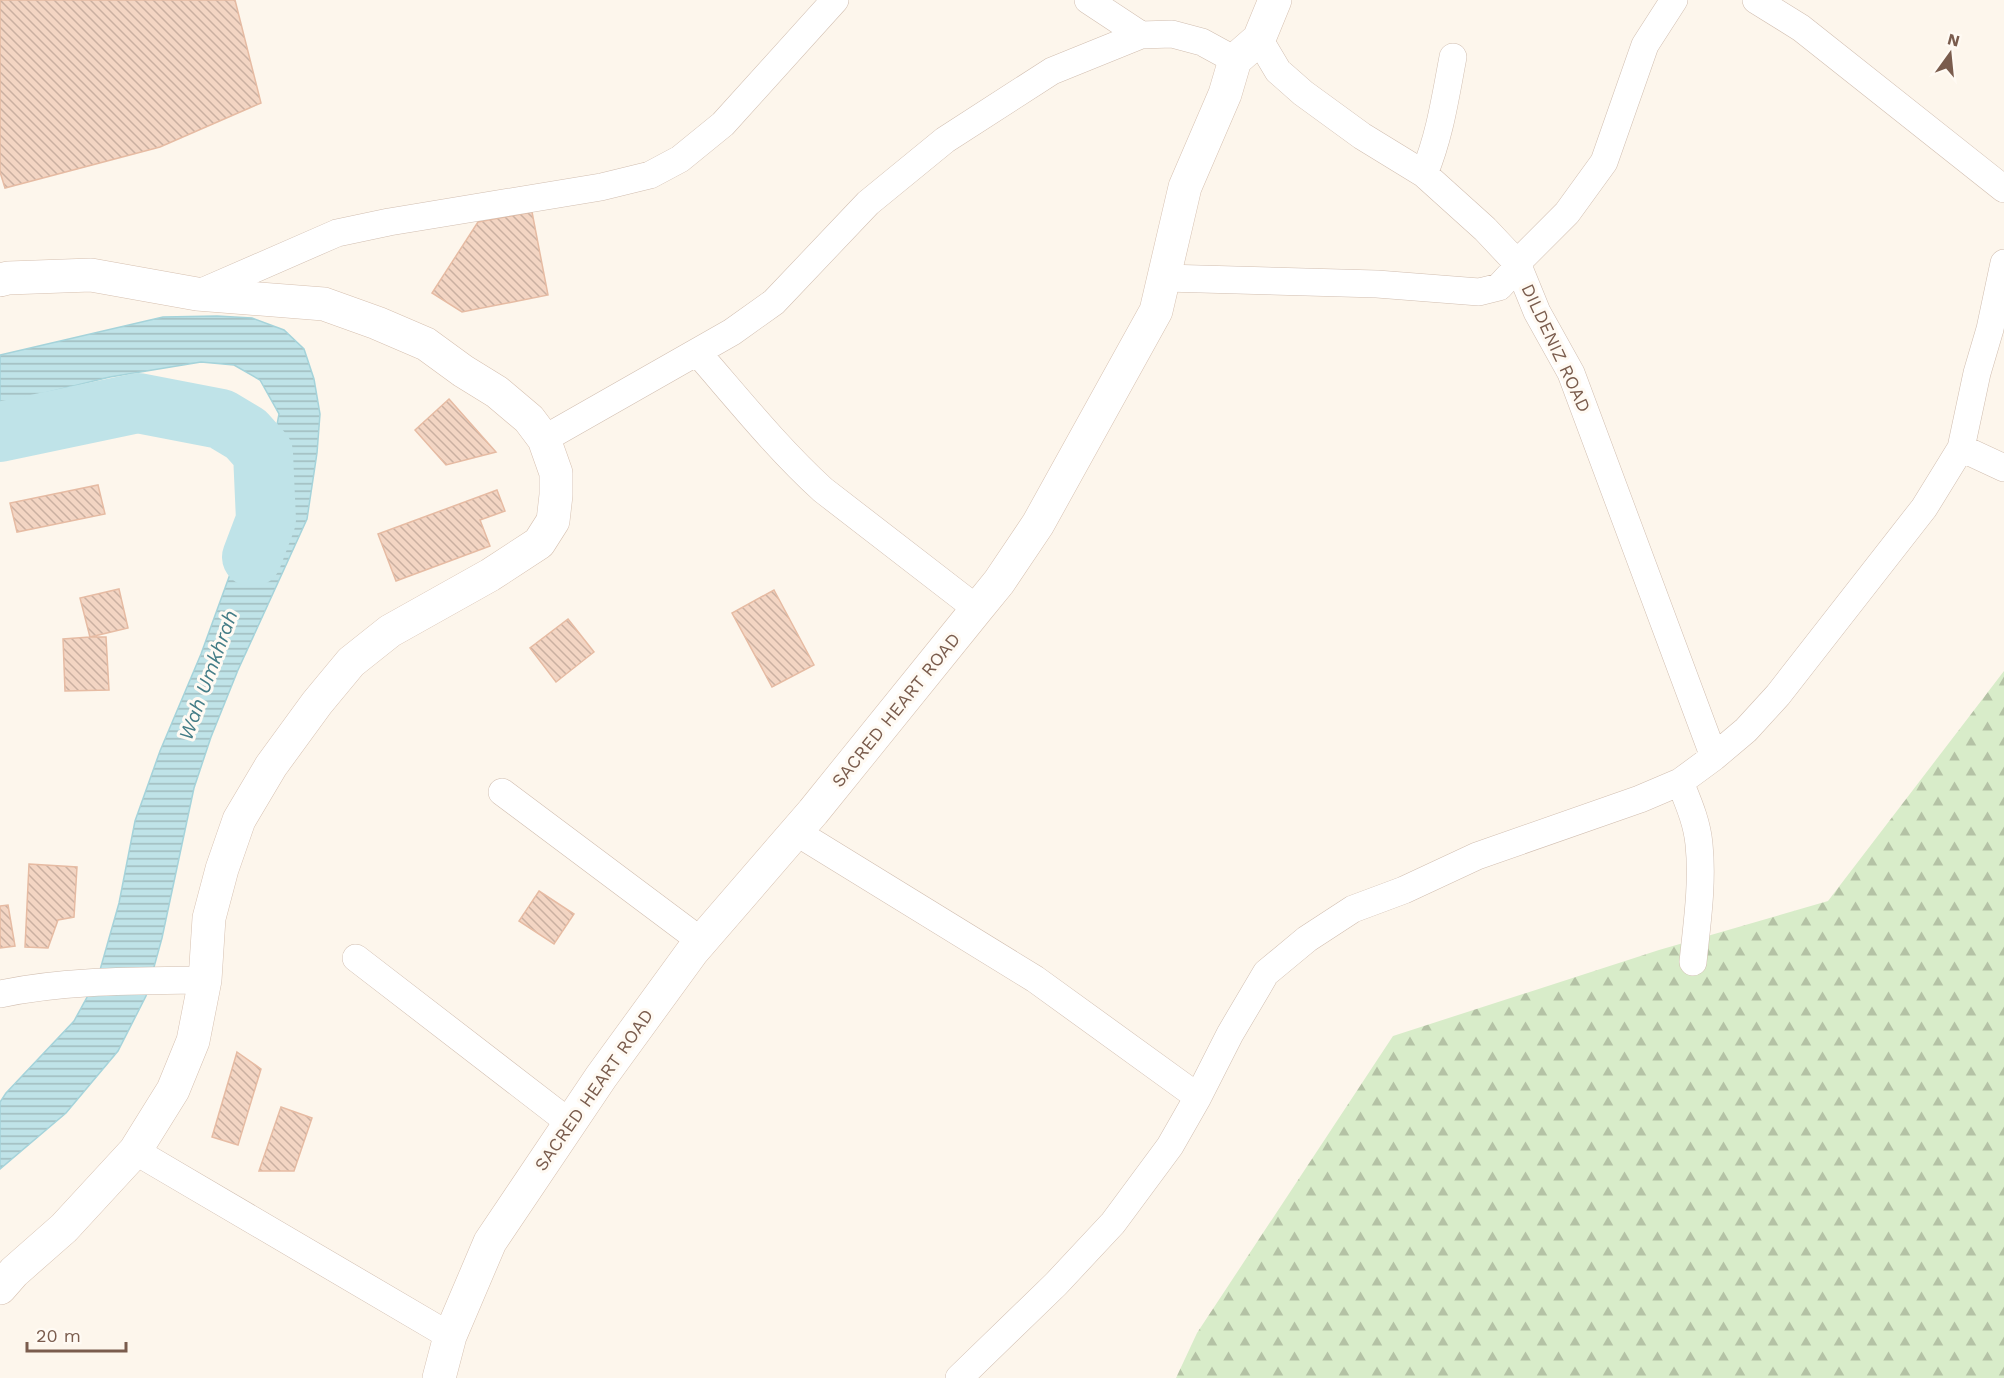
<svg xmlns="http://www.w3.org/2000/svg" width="2004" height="1378" font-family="'Work Sans',sans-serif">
  <defs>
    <pattern id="forest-firs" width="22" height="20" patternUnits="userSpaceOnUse" patternTransform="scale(1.5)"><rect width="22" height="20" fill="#d8ecc9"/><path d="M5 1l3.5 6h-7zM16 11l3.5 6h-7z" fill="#b4c2a5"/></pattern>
    <pattern id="water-rules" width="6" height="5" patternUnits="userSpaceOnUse" patternTransform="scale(1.5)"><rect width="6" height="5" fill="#bfe3e8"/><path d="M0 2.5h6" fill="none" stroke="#a0bbbe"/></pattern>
    <pattern id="building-back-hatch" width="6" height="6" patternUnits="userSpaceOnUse" patternTransform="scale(1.5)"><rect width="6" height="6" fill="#f3d5c3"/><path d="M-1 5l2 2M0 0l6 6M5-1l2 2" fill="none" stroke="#cab0a1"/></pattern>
  </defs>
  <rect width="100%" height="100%" fill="#fdf6ec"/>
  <!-- forest -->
  <path fill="url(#forest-firs)" d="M 2004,671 L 2004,1378 L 1176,1378 L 1197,1333 L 1393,1036 L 1659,950 L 1828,901 Z"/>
  <!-- water -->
  <path fill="url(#water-rules)" stroke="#a5d3da" stroke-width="1.5" d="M 217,316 L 252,318 L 284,330 L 304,349 L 314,379 L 320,414 L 317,453 L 307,519 L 238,670 L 211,737 L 194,788 L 162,938 L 146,996 L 118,1051 L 66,1113 L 0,1169 L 0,1102 L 6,1093 L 74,1021 L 98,977 L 119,903 L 135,821 L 160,751 L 201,654 L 261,489 L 274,441 L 279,414 L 260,380 L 234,365 L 201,362 L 110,377 L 0,404 L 0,355 L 163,317 Z"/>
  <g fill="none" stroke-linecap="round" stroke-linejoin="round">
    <!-- river -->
    <path stroke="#bfe3e8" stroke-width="60" d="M 0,432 L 138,403 L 221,419 L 246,434 L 263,453 L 266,520 L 252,557"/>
  </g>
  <!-- building -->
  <path fill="url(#building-back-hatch)" stroke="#e6bba3" stroke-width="1.5" d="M 0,0 L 235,0 L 261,103 L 160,147 L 5,188 L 0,172 Z
    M 532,212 L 548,295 L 462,312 L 432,293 L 478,222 Z
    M 449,399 L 496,452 L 446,465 L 415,430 Z
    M 98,485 L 105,514 L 17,532 L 10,503 Z
    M 497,490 L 505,511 L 480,520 L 490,546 L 396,581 L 378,534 Z
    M 119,589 L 128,628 L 90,637 L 80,598 Z
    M 774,590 L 814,665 L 772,687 L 732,613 Z
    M 568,619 L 594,652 L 556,682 L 530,648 Z
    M 90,637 L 106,637 L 109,690 L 65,691 L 63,639 Z
    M 29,864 L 77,867 L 74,917 L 58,920 L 48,948 L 25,947 Z
    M 539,891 L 574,914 L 554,944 L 519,921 Z
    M 8,905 L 15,946 L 0,948 L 0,906 Z
    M 237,1052 L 261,1069 L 238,1145 L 212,1137 Z
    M 281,1107 L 312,1118 L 294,1171 L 259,1171 Z"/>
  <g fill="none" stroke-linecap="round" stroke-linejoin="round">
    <defs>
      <path id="street" d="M 1088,0 L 1141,35
        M 1756,0 L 1801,28 L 2004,189
        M 1259,39 L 1278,71 L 1303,93 L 1362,136 L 1424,174 L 1485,229 L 1517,263 L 1537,312 L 1571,373 L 1714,757
        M 1424,174 C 1440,135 1445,99 1453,57
        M 1165,278 L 1377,284 L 1479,292 L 1499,287 L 1511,274 L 1517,263 L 1567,213 L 1604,162 L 1645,45 L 1674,0
        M 197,294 L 337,233 L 389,222 L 601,187 L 650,175 L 680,159 L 723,124 L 835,0
        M 697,352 C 738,399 777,448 823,490 L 977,609
        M 544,439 L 732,332 L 774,302 L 868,203 L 945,140 L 1052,71 L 1141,35 L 1172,34 L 1202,42 L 1235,60
        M 1961,448 L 2004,468
        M 1680,782 C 1688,802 1697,822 1699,844 C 1703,883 1697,923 1693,962
        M 502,792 L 701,941
        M 796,832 L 1035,979 L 1198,1097
        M 356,958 L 570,1123
        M 0,994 C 66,980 137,981 205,980
        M 135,1151 L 450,1336
        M 959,1378 L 1056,1284 L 1113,1223 L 1170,1146 L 1198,1097 L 1230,1034 L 1266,973 L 1307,939 L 1353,909 L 1404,890 L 1477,856 L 1640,799 L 1680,782 L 1714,757 L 1746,730 L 1778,695 L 1924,508 L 1961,448 L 1977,373 L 1990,329 L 2004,263"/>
      <path id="secondary" d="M 0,280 L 8,278 L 91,275 L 197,294 L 324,304 L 377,323 L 426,344 L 463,371 L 497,392 L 529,419 L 544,439 L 556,473 L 556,495 L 553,521 L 539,543 L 490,575 L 390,631 L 351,662 L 317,703 L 271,766 L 239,820 L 222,869 L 209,918 L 205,980 L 193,1041 L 173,1090 L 135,1151 L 64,1228 L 14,1272 L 0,1288
        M 439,1378 L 450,1336 L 490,1242 L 601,1077 L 692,952 L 813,812 L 977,609 L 999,582 L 1038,524 L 1156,311 L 1185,187 L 1225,94 L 1235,60 L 1259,39 L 1275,0"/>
    </defs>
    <!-- street casing -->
    <use href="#street" stroke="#d1beb0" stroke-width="28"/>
    <!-- secondary casing -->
    <use href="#secondary" stroke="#d6c0b0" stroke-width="34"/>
    <!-- street -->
    <use href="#street" stroke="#fff" stroke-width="27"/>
    <!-- secondary -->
    <use href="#secondary" stroke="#fff" stroke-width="33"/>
  </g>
  <g text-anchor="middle" stroke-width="6" stroke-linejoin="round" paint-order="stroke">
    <!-- street labels -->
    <g font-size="18" fill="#7a5c4d" stroke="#fffaf3">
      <text transform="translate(1556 348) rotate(65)" y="6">DILDENIZ ROAD</text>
      <text transform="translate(896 710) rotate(-51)" y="6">SACRED HEART ROAD</text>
      <text transform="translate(594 1090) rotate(-55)" y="6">SACRED HEART ROAD</text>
    </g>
    <!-- water labels -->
    <g font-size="20" font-style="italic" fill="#437c86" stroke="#fffaf3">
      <text transform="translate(208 675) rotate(-70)" y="7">Wah Umkhrah</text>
    </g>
  </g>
  <!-- north arrow -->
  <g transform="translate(1950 54) rotate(15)" stroke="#fffaf3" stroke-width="4.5" paint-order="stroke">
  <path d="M0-4.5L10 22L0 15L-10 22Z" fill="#7a5c4d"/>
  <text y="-9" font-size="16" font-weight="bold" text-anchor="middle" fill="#7a5c4d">N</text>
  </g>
  <!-- scale -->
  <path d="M27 1342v9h99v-9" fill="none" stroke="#7a5c4d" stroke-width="3"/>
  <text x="36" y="1342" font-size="18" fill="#7a5c4d" stroke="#fffaf3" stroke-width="4.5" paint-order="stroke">20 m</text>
</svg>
